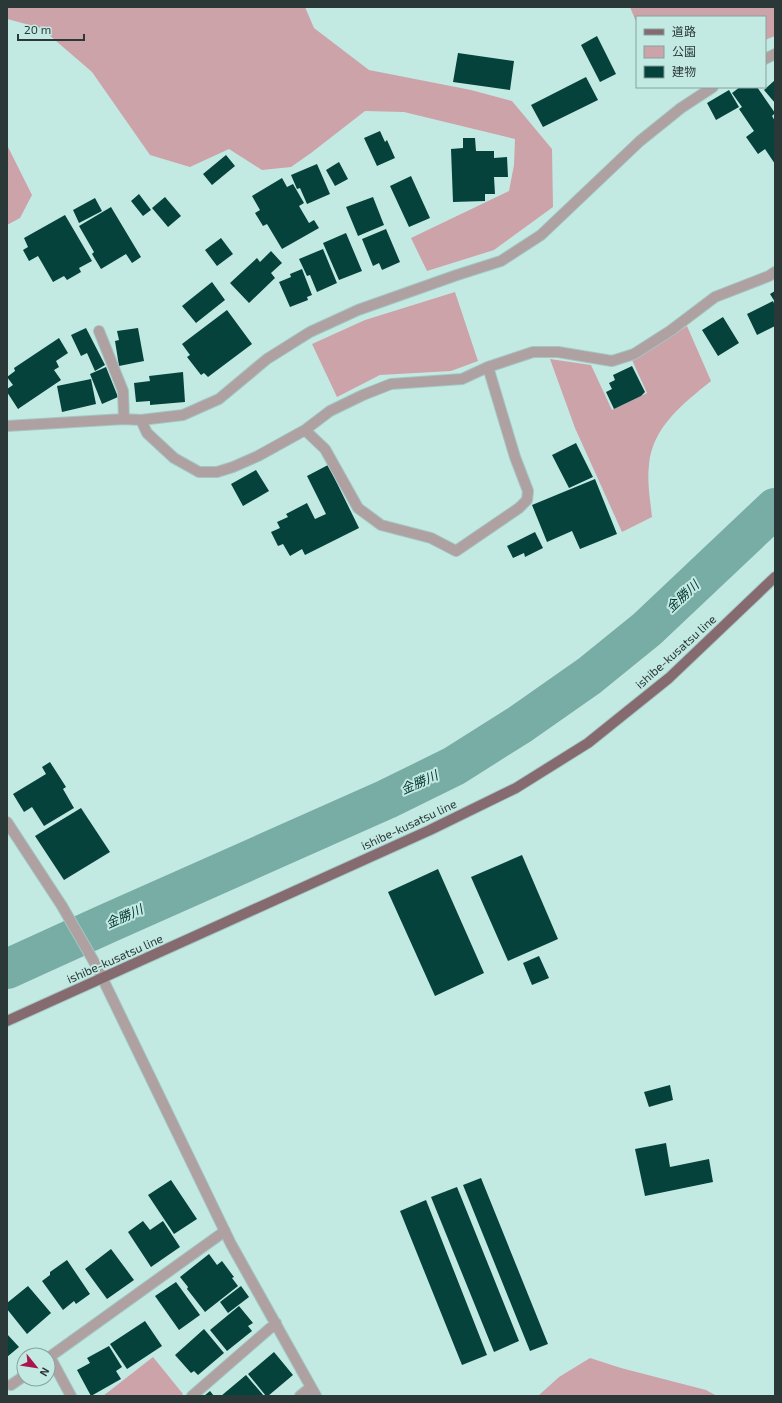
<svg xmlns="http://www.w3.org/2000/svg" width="782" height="1403" font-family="'Exo 2','Noto Sans JP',sans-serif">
  <rect width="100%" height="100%" fill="#c3e9e3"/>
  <!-- green -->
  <path fill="#cda3aa" d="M 7,7 L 305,7 L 314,28 L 369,70 L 471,90 L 512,101 L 552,149 L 553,207 L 494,250 L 427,271 L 411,238 L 509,191 L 514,165 L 515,139 L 404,112 L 365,111 L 311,153 L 291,167 L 262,170 L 229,149 L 190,167 L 150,155 L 92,72 L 41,28 L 7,19 Z
    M 630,7 L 775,7 L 775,36 L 765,40 L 765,17 L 637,17 L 637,24 Z
    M 7,145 L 32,195 L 20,218 L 7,225 Z
    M 455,292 L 478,361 L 451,371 L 380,375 L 337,397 L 312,344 L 365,320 Z
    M 687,326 L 711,381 C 684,403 652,427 649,465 C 647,482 650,499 652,517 L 622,532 L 575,428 L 550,359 L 591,365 L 612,410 L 647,393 L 632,360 Z
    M 153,1357 L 183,1394 L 181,1396 L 103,1396 Z
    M 590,1358 L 621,1368 L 706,1390 L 717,1396 L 538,1396 L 559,1377 Z"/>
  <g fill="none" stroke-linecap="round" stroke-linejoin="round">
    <!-- river -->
    <path stroke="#77ada4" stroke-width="40" d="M 7,969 L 106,924 L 387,799 L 454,766 L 519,725 L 589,676 L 647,629 L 775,508"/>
  </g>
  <!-- building -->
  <path fill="#05423c" d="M 597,36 L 616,74 L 600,82 L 581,45 Z
    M 458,53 L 514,61 L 510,90 L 453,82 Z
    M 586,77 L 598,100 L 543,127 L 531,105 Z
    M 775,80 L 775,103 L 764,90 Z
    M 740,87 L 757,87 L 775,113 L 772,116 L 775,121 L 775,164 L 765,149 L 758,154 L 746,137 L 754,131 L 739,109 L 742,107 L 732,93 Z
    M 729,90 L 739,107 L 716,120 L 707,103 Z
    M 380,131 L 385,142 L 387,140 L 395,158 L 377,166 L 364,138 Z
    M 463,138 L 475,138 L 476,151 L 494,151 L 494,158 L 507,157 L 508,177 L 494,177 L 495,194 L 485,194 L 485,201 L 453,202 L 451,149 L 463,148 Z
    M 226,155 L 235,166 L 212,185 L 203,174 Z
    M 339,162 L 348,179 L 335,186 L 326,170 Z
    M 317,164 L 330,194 L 307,204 L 300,188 L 297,189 L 291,175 Z
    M 411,176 L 430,218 L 409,227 L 390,186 Z
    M 282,178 L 287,187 L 293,184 L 304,203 L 299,206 L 309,223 L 314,220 L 319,228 L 282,249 L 267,224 L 263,226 L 255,213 L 260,210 L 252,196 Z
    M 139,194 L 151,210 L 143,216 L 131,201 Z
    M 165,197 L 181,216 L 168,227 L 152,208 Z
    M 373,197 L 384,225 L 358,236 L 346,207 Z
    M 95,198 L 102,211 L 79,223 L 73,210 Z
    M 111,207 L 141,257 L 132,263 L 126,254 L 101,269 L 92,254 L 94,252 L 79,226 Z
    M 65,215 L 92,261 L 79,268 L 81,272 L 67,280 L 64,276 L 53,282 L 38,256 L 29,261 L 23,250 L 28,247 L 24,238 Z
    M 386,229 L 400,262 L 382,270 L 379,263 L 373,266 L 362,239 Z
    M 346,233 L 362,271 L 339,280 L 323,243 Z
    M 221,238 L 233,254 L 217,266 L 205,250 Z
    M 323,249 L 337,283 L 317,292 L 310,275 L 307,276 L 299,259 Z
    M 271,251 L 282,263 L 271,273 L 275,278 L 249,303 L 230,283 L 257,258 L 260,262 Z
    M 302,269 L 312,295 L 307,297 L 308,300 L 290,307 L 279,282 L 291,277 L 290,274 Z
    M 212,282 L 225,300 L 196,323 L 182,306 Z
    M 775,291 L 775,302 L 770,294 Z
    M 773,301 L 775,306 L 775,326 L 757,335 L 747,314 Z
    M 227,310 L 252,344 L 208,377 L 204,373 L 201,375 L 187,357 L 190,355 L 182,344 Z
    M 723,317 L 739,343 L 718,356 L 702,330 Z
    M 86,328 L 105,365 L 95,371 L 87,353 L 81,356 L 71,335 Z
    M 138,328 L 144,361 L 119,366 L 115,341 L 119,340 L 117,331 Z
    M 59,338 L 68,353 L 56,361 L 59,367 L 54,370 L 61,380 L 18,409 L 7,392 L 7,389 L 13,385 L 7,377 L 15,371 L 14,368 Z
    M 632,366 L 645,392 L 641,396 L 614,409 L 606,392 L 612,389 L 609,383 L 615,380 L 613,375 Z
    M 106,367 L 118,397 L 102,404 L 90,374 Z
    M 183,372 L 185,402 L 150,405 L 150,401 L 136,402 L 134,383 L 150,381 L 149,376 Z
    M 91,379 L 96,404 L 62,412 L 57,386 Z
    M 576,443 L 593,477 L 569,488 L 552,455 Z
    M 328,465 L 359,528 L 305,555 L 302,549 L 290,556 L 283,544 L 278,546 L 271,532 L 280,528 L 277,522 L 288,517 L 286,514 L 307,503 L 315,519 L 326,514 L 307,476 Z
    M 256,470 L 269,491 L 243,506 L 231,484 Z
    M 595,479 L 617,534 L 580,549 L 572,531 L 547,542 L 532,505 Z
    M 535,532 L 543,548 L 525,557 L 524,553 L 513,558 L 507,546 Z
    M 50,762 L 66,787 L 63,789 L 74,808 L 44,826 L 32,807 L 24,812 L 13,794 L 46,774 L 42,767 Z
    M 81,808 L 110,852 L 64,880 L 35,836 Z
    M 522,855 L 558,939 L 508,961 L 471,877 Z
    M 438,869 L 484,973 L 435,996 L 388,892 Z
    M 539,956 L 549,978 L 532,985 L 523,963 Z
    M 670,1085 L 673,1100 L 649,1107 L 644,1092 Z
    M 666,1143 L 670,1167 L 709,1159 L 713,1182 L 645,1196 L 635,1149 Z
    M 481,1178 L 548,1344 L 530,1351 L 463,1185 Z
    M 171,1180 L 197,1219 L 174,1234 L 148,1195 Z
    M 457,1187 L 519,1341 L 494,1352 L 431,1197 Z
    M 426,1200 L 487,1355 L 462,1365 L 400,1211 Z
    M 143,1221 L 150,1230 L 163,1221 L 180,1247 L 151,1267 L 128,1232 Z
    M 111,1249 L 134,1280 L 107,1299 L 85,1269 Z
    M 209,1254 L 217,1265 L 222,1261 L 234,1277 L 232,1278 L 238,1286 L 205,1312 L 187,1289 L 188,1287 L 180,1277 Z
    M 67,1260 L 90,1294 L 76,1304 L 74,1301 L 63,1310 L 42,1281 L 50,1275 L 50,1272 Z
    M 176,1282 L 200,1315 L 179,1330 L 155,1296 Z
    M 28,1286 L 51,1313 L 27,1334 L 7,1309 L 7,1303 Z
    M 241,1286 L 249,1297 L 228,1313 L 220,1302 Z
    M 239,1306 L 253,1323 L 248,1326 L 252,1331 L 227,1351 L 210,1330 Z
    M 145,1321 L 162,1346 L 127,1369 L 110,1344 Z
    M 204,1329 L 224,1353 L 198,1375 L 194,1371 L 191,1373 L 175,1355 Z
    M 7,1334 L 19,1347 L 7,1357 Z
    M 109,1346 L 122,1367 L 116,1371 L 121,1379 L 91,1396 L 77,1370 L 90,1363 L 87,1358 Z
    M 274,1352 L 293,1375 L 268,1396 L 266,1396 L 248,1374 Z
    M 246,1375 L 264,1396 L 221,1396 Z
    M 210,1391 L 214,1396 L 204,1396 Z"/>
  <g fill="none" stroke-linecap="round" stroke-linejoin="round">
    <defs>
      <path id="minor" d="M 765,59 L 775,54
        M 99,331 L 123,391 L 124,419
        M 141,420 L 147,433 L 174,458 L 199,472 L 217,472 L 233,467 L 258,456 L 305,430 L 330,411 L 363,395 L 391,384 L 462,379 L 488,367 L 533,352 L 558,352 L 612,361 L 634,354 L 670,331 L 715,297 L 769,276 L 775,272
        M 7,426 L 124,419 L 141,420 L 183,415 L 219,399 L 267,359 L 310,332 L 358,310 L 457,275 L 501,261 L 541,235 L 640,141 L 681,108 L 713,87
        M 305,430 L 325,449 L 358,508 L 381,525 L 431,538 L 456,551 L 519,508 L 527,500 L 528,491 L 515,457 L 488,367
        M 7,822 L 62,906 L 97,967 L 231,1244 L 316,1396
        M 50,1357 L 71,1396
        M 48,1358 L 225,1231
        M 11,1385 L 24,1376
        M 192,1396 L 276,1323
        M 300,1396 L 311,1387"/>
      <path id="major" d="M 7,1021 L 430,830 L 516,788 L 588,743 L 669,678 L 775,577"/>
    </defs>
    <!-- minor casing -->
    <use href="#minor" stroke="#a4c6c1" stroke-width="12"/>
    <!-- major casing -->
    <use href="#major" stroke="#a4c6c1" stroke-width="12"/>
    <!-- minor -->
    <use href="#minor" stroke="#afa0a2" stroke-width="10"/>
    <!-- major -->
    <use href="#major" stroke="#856a6f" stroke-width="10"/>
  </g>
  <g text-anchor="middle" stroke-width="4" stroke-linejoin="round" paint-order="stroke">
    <!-- street labels -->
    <g font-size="12" fill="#2a3937" stroke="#c3e9e3">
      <text transform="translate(676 652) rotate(-42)" y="4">ishibe-kusatsu line</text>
      <text transform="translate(409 825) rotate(-25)" y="4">ishibe-kusatsu line</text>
      <text transform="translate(115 959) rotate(-24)" y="4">ishibe-kusatsu line</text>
    </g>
    <!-- water labels -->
    <g font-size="13" font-style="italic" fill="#00342e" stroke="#c3e9e3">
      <text transform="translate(682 596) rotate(-43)" y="5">金勝川</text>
      <text transform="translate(419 782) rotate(-24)" y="5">金勝川</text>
      <text transform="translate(124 916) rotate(-24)" y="5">金勝川</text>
    </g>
  </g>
  <!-- border -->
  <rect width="782" height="1403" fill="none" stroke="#2a3937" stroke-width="16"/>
  <!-- legend -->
  <rect x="636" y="16" width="130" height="72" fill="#c3e9e3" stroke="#86a39e"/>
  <rect x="644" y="29" width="20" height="6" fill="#856a6f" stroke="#86a39e"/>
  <text x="672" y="36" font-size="12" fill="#2a3937">道路</text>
  <rect x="644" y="46" width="20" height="12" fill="#cda3aa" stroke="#86a39e"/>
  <text x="672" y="56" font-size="12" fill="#2a3937">公園</text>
  <rect x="644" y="66" width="20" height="12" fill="#05423c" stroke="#86a39e"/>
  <text x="672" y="76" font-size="12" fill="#2a3937">建物</text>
  <!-- north arrow -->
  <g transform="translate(36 1367) rotate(120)"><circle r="19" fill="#c3e9e3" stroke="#86a39e"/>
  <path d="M0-3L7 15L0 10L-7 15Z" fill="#a9154c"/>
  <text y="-6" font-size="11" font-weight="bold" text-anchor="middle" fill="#2a3937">N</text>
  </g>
  <!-- scale -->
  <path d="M18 34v6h66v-6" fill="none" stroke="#2a3937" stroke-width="2"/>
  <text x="24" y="34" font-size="12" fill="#2a3937" stroke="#c3e9e3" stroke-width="3" paint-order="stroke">20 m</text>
</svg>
